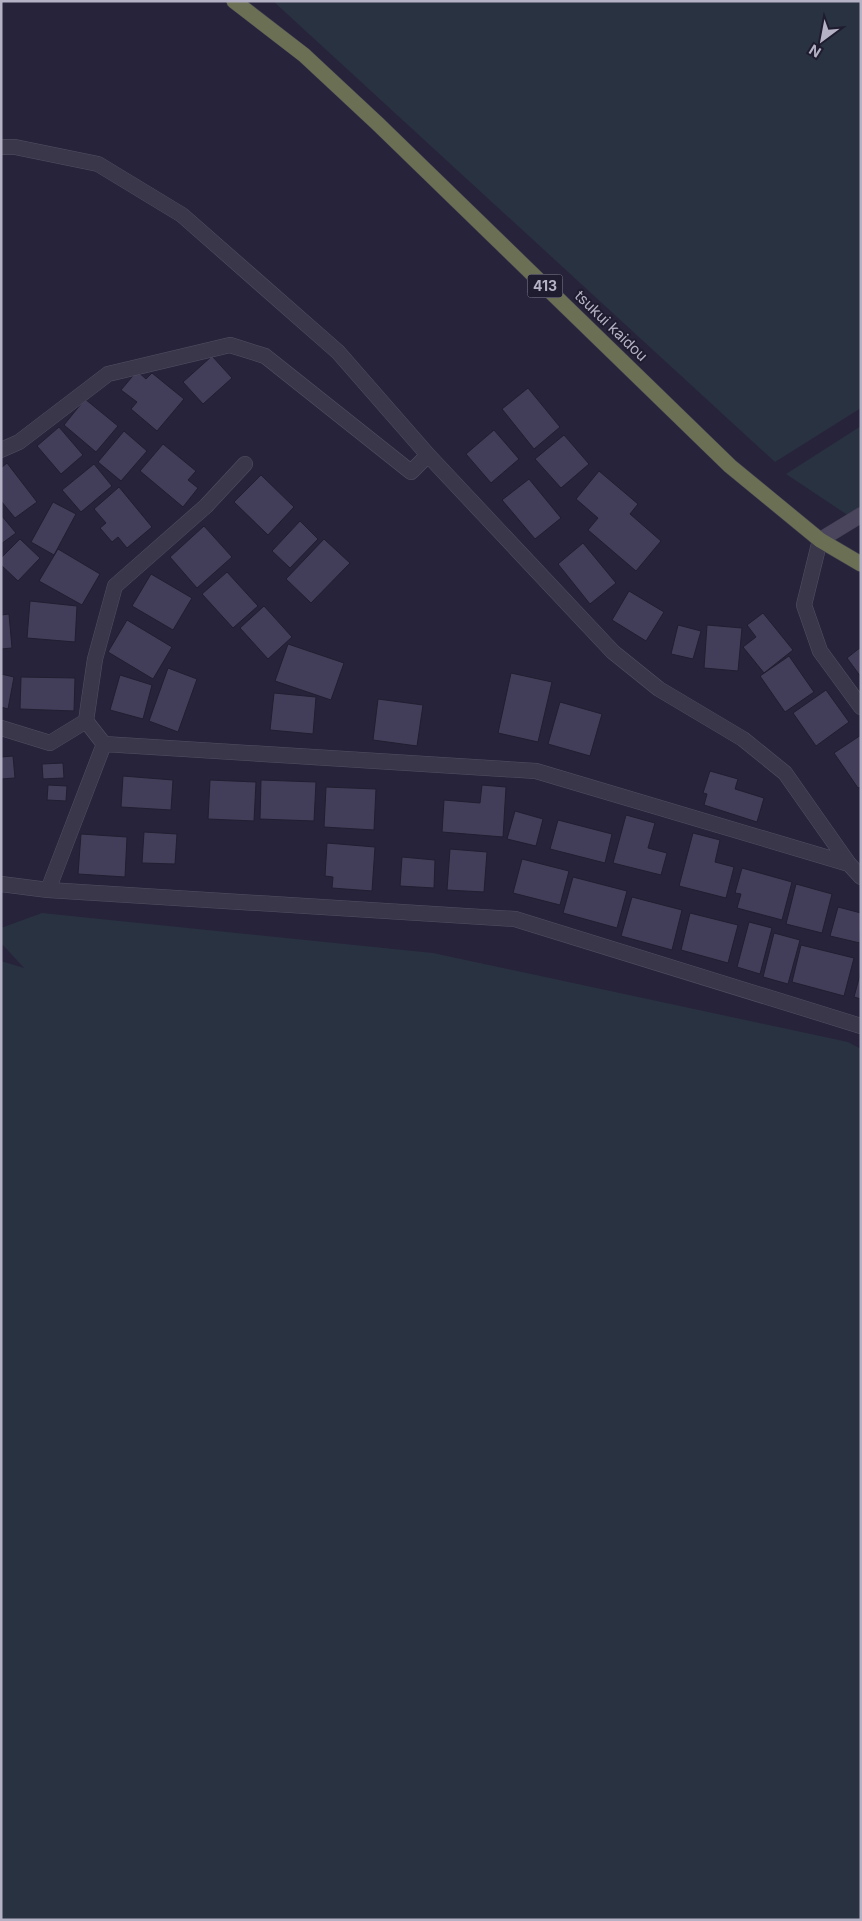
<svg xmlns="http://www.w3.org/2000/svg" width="862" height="1921" font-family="Inter,sans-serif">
  <rect width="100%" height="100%" fill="#27233a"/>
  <!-- green -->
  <path fill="#293240" d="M 273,1 L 861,1 L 861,408 L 775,462 Z
    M 861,426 L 861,524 L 786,474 Z
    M 42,913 L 433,953 L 848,1042 L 861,1049 L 861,1920 L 1,1920 L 1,961 L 24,968 L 1,943 L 1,928 Z"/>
  <!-- building -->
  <path fill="#423d58" stroke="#211e31" d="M 212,356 L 232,378 L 203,404 L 183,382 Z
    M 137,371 L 146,379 L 152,373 L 184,399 L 157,431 L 131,409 L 137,402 L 121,390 Z
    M 528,388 L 560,427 L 534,449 L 502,409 Z
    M 85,399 L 118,426 L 96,452 L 64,425 Z
    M 59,427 L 83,455 L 61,474 L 37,446 Z
    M 494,430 L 519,459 L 491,483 L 466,454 Z
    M 124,431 L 147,451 L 121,481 L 98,462 Z
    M 564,435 L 589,464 L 561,488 L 535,459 Z
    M 163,444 L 196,471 L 188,480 L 198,488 L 183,507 L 140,471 Z
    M 7,463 L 37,502 L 15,518 L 1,501 L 1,468 Z
    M 94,464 L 112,486 L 81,512 L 62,490 Z
    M 599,471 L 638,504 L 630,514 L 661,541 L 636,571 L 588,530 L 598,518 L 576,499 Z
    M 261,475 L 294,507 L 268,535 L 234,502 Z
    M 529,479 L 561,518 L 535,539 L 502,500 Z
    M 119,487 L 152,527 L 127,548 L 118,537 L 112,542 L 100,528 L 106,523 L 94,509 Z
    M 53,502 L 76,514 L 54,555 L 31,542 Z
    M 1,515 L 16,533 L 1,544 Z
    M 300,521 L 318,539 L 290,568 L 272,551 Z
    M 204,526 L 232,557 L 197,588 L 170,557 Z
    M 20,539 L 40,558 L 18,581 L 1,565 L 1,558 Z
    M 324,539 L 350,563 L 311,603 L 286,579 Z
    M 583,543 L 616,583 L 590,604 L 558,564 Z
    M 58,549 L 100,574 L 82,605 L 39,581 Z
    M 227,572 L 258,606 L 233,628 L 202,594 Z
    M 151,574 L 192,598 L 173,630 L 132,606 Z
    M 629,591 L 664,612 L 646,641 L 612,620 Z
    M 30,601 L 77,606 L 75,642 L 27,638 Z
    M 264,606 L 292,637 L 268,659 L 240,628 Z
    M 763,613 L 793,650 L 764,673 L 743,647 L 756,637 L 747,625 Z
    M 9,614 L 12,648 L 1,649 L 1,615 Z
    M 127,620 L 172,647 L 153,679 L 108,652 Z
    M 678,625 L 701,631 L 693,659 L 671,654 Z
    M 707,625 L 742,628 L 738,671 L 704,668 Z
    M 288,644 L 344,663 L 331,700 L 275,681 Z
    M 861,647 L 861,677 L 847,658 Z
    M 789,656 L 814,692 L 785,712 L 760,676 Z
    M 168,668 L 197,679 L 178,732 L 149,721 Z
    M 511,673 L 552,682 L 538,742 L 498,733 Z
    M 1,674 L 14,677 L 8,709 L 1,707 Z
    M 120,675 L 152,685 L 143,719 L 110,710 Z
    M 21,677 L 75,678 L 74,711 L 20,709 Z
    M 826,690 L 849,722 L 816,746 L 793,713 Z
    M 274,693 L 316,697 L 313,734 L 270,730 Z
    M 378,699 L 423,705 L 417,746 L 373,740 Z
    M 560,702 L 602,714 L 590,756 L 548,744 Z
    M 861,735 L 861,787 L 858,788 L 834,753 Z
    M 13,756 L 15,778 L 1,779 L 1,757 Z
    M 63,763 L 64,778 L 43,779 L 42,764 Z
    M 710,771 L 738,779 L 735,789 L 764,798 L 757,822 L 704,805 L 707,794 L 703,793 Z
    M 123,776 L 173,780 L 171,810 L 121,807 Z
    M 210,780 L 256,782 L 254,821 L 208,819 Z
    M 261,780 L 316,782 L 314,821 L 260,819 Z
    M 48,785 L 67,786 L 66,801 L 47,800 Z
    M 482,785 L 506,787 L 503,837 L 442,832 L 444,800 L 480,803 Z
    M 326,787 L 376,789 L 374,830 L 324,827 Z
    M 515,811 L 543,819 L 536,846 L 507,839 Z
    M 626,815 L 655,823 L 648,848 L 667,853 L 661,875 L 613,863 Z
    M 558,820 L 612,834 L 605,863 L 550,849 Z
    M 144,832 L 177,834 L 175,864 L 142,863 Z
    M 693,833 L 720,840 L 715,862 L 734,867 L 726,898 L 679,886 Z
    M 81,834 L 127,837 L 125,877 L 78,874 Z
    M 327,843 L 375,847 L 372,891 L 332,888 L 333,877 L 325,876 Z
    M 450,849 L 487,852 L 484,892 L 447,890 Z
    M 402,857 L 435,860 L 434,888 L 400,886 Z
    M 522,859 L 569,871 L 560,905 L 513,893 Z
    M 742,868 L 792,882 L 782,920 L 737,908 L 741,894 L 735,893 Z
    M 573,877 L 627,891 L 617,928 L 563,913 Z
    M 796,884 L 832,894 L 822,933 L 786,924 Z
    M 632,897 L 682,910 L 672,950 L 621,936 Z
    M 838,907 L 861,913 L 860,943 L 830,936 Z
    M 690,913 L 738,925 L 728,963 L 681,950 Z
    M 749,922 L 772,928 L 760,974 L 737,967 Z
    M 774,933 L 800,940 L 788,984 L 763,977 Z
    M 801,945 L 854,958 L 844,996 L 792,982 Z
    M 861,971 L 861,999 L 854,997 Z"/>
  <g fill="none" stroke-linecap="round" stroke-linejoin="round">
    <defs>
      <path id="street" d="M 1,147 L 15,147 L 98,164 L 182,215 L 338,352 L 428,455 L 613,652 L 659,689 L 743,739 L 785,773 L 849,864 L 861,877
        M 1,450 L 19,442 L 108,374 L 230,345 L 265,356 L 411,472 L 428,455
        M 820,540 L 804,605 L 820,651 L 861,707
        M 1,728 L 50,743 L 86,721
        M 104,744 L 536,771 L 849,864
        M 1,884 L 48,890 L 515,919 L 861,1026
        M 48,890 L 104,744 L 86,721 L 95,659 L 115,586 L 206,506 L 245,464"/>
      <path id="secondary" d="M 820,540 L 861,515"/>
      <path id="highway" d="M 234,1 L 304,55 L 378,124 L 730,466 L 820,540 L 861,564"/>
    </defs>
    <!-- street casing -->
    <use href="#street" stroke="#524f62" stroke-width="16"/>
    <!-- secondary casing -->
    <use href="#secondary" stroke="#403d50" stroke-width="16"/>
    <!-- highway casing -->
    <use href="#highway" stroke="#423f52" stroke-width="16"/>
    <!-- street -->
    <use href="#street" stroke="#3a374b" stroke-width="15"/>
    <!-- secondary -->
    <use href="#secondary" stroke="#4a455d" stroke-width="15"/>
    <!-- highway -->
    <use href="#highway" stroke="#6b7054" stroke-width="15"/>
  </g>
  <g text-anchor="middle" stroke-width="4" stroke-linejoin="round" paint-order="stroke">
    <!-- shield labels -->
    <rect fill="#1f1c2f" stroke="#898599" stroke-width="1" x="527.5" y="274.5" width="35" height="23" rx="4"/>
    <g font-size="14" font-weight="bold" fill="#b6b2c6">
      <text x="545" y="291">413</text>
    </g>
    <!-- street labels -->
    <g font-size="15" fill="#b6b2c6" stroke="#1f1c2f">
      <text transform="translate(611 326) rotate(44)" y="5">tsukui kaidou</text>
    </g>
  </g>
  <!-- border -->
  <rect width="862" height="1921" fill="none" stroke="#b6b2c6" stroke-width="5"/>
  <!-- north arrow -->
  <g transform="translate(822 40) rotate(212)" stroke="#1f1c2f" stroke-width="4" paint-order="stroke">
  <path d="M0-4L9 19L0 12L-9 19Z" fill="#b6b2c6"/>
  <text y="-8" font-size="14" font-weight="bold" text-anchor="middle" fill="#b6b2c6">N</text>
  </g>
</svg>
